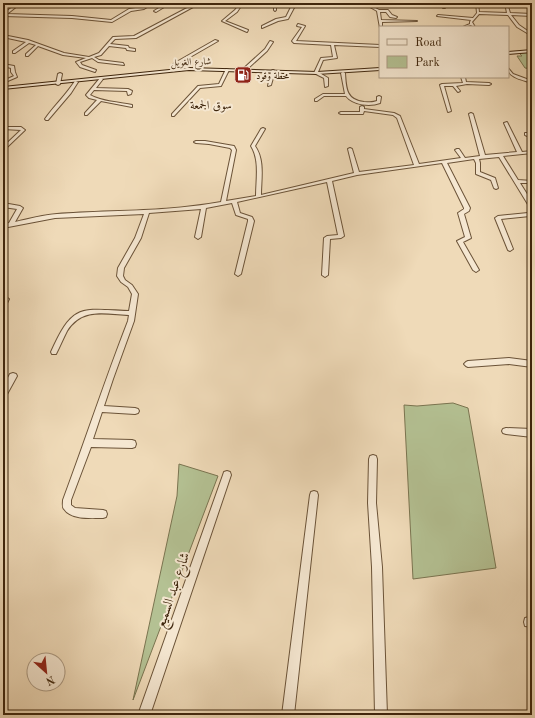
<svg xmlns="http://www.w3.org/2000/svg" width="535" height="718" font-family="'Old Standard TT',Amiri,serif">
  <rect width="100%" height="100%" fill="#efdab8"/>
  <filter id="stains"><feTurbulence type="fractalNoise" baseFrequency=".005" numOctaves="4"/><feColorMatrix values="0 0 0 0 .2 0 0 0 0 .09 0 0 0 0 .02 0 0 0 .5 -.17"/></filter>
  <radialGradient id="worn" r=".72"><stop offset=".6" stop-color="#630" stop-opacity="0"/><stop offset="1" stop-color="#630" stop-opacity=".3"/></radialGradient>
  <!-- green -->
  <path fill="#b4c193" stroke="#7a7450" d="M 532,52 L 532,69 L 525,68 L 517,56 L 522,56 L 519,53 Z
    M 453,403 L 468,408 L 496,568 L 413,579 L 404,405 L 417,406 Z
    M 179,464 L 218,476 L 133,700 L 177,496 Z"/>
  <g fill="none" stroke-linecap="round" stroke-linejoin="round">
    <defs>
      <path id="street" d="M 5,3 L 8,3 L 3,6 L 3,4 Z
        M 18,3 L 21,3 L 7,14 L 72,16 L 111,20 L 129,9 L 142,7 L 150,3 L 153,3 L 144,9 L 131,11 L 112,22 L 72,18 L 3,16 L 3,14 Z
        M 101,3 L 104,3 L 99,6 L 99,4 Z
        M 167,3 L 174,3 L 193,7 L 136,38 L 115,39 L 110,44 L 128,46 L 129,48 L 135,49 L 135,51 L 127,50 L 126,48 L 109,46 L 101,55 L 94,57 L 99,60 L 123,63 L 124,65 L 98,62 L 92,58 L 80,62 L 82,65 L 96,70 L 95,72 L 80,67 L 76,62 L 86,58 L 63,55 L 38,46 L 28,56 L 26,56 L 26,54 L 36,45 L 29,43 L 15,53 L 13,53 L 13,51 L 26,42 L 3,37 L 3,35 L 28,40 L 64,53 L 89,57 L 99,53 L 113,37 L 134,36 L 189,7 L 169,4 L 156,12 L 154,11 Z
        M 241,3 L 243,3 L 237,12 L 225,21 L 248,30 L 247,32 L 222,21 L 235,10 Z
        M 274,3 L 276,3 L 276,10 L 275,11 L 274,10 Z
        M 293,3 L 336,3 L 346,6 L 345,7 L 335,5 L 296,4 L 288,19 L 278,21 L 262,28 L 262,26 L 276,19 L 286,17 Z
        M 363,3 L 366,3 L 370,5 L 389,3 L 372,6 L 379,10 L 388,10 L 392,15 L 397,17 L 396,18 L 390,17 L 386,12 L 380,12 L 381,20 L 417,21 L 382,22 L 382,27 L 380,28 L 377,11 Z
        M 442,3 L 444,3 L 445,8 L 443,8 Z
        M 476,3 L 478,3 L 479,12 L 507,13 L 505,3 L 507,3 L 510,13 L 532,14 L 532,16 L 511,15 L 519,25 L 532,34 L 532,36 L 517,27 L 508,15 L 479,14 L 472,22 L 475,27 L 473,27 L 471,25 L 463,27 L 470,24 L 470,22 L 471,20 L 437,16 L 438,15 L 473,18 L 477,13 Z
        M 298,24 L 305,26 L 296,41 L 380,45 L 380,47 L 334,45 L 337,58 L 323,60 L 318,72 L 328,78 L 328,86 L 325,87 L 324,78 L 314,73 L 321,58 L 333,57 L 331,45 L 294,43 L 292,41 L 302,27 L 297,26 Z
        M 215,40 L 218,41 L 178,64 L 190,68 L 190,70 L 173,64 Z
        M 270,41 L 273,42 L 267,51 L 245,71 L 243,71 L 243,69 L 265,49 Z
        M 3,64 L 14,66 L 15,72 L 17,77 L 3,83 L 3,81 L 14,76 L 11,72 L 11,68 L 3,66 Z
        M 508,68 L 513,74 L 532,81 L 532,83 C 524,80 508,78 508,68 Z
        M 226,69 L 229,70 L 221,86 L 200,88 L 174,116 L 172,116 L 172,114 L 198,86 L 219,84 Z
        M 273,70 L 275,71 L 271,85 L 268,86 L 271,71 Z
        M 343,72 L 345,73 C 346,88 346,100 364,102 C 369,102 372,103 377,101 L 377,97 L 379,96 L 381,97 L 380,103 C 370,107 353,105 346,96 L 324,96 L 317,101 L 315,101 L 315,99 L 323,94 L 345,94 L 341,73 Z
        M 60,73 L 62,74 L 60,84 L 58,85 L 56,84 L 58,74 Z
        M 461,77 L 465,77 L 466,82 L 489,83 L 491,84 L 489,85 L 467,84 L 456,86 L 460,91 L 458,92 L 453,86 L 444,86 L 451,111 L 448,112 L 440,85 L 442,84 L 463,83 Z
        M 100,78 L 103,79 L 96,88 L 128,89 L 132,91 L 131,94 L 128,95 L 127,91 L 94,90 L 90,95 C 102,102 119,102 132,105 L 132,107 L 101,101 L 87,115 L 85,115 L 85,113 L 97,100 L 89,98 L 86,95 Z
        M 75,81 L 78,82 L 71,93 L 48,120 L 46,120 L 45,119 C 54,106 66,95 75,81 Z
        M 362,106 L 364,107 L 364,109 L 394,113 L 400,116 L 419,164 L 461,158 L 455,150 L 457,149 L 459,149 L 465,158 L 480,156 L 469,114 L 471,113 L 473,114 L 485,155 L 517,152 L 504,123 L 507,122 L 522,152 L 532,151 L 532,153 L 503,156 L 518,180 L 532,181 L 532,183 L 520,183 L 532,202 L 532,208 L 529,206 L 499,157 L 479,159 L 480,163 L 480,172 L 495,178 L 498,188 L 496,189 L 494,188 L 491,180 L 476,174 L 476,163 L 474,159 L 447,163 L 470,208 L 469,211 L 464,214 L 471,238 L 463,242 L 479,270 L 476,272 L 473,270 L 457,241 L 465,237 L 458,213 L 464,209 L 464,208 L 442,163 L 357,175 L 332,181 L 344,236 L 341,238 L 330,239 L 328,275 L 325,277 L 322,275 L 324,238 L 327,236 L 338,235 L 327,182 L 237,202 L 240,213 L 252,217 L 254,221 L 241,274 L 238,276 L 235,274 L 248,221 L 248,219 L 236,215 L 232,203 L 206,208 L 201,237 L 198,239 L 195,237 L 201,209 L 149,213 L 141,238 L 124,268 L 123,276 L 125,280 L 132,285 L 138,294 L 134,321 L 113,379 L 104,406 L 135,408 L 138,409 L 139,411 L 138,413 L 135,414 L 102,412 L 93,439 L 132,440 L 135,441 L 136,444 L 135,447 L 132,448 L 91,447 L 71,500 L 71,505 L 75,508 L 103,510 L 106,511 L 107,514 L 106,517 L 103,518 C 92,518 71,520 64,509 C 62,507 63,503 63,500 C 85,441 105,380 128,321 L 129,315 C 105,314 82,307 67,331 C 63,339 60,346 56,354 L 52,354 L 51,352 C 73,303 80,309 129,311 L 132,294 L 128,287 L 121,282 L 117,276 L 118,268 L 135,238 L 144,214 L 55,218 L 3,228 L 3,224 L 9,223 L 17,209 L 3,207 L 3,203 L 20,206 L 23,208 L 15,222 C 28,219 43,215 57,214 C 111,210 166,212 221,202 L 232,150 L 230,148 L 209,144 L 196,143 L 194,142 L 196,141 L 205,141 L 234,146 L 236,150 L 226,201 L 256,196 C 256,180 260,160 251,146 L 261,129 L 263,128 L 265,129 L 255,146 C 265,160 261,179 261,195 L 354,173 L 348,149 L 350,148 L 352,149 L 359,172 L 414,165 L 397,118 L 393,115 L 364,111 L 363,114 L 341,114 L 339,113 L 341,112 L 360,112 L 360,107 Z
        M 3,127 L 21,127 L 25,130 L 3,151 L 3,147 L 21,130 L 3,129 Z
        M 525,133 L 529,133 L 532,135 L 532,138 L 525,135 Z
        M 528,213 L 530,214 L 530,216 L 501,219 L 513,249 L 510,251 L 508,250 L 495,218 L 498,216 Z
        M 4,297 L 6,297 L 9,299 L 5,307 L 3,307 Z
        M 509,358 L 532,361 L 532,367 L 509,364 L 468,367 L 466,366 L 464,364 L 466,362 L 468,361 Z
        M 13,373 L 16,374 L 17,376 L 6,396 L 3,397 L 3,387 L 10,374 Z
        M 506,428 L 532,429 L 532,437 L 506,434 L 503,433 L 502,431 L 503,429 Z
        M 373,455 L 376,456 L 377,459 L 376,503 L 382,567 L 387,715 L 375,715 L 372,567 L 368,503 L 369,459 L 370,456 Z
        M 227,471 L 230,472 L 231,475 L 150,715 L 138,715 L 223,475 L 224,472 Z
        M 314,491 L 317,492 L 318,495 L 294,715 L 282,715 L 310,495 L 311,492 Z
        M 529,617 L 532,617 L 532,627 L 525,626 L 524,622 L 525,618 Z"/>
      <path id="secondary" d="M 532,50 L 532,52 L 508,54 L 508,52 Z
        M 189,68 L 317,72 L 380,68 L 380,70 L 317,74 L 189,70 L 3,89 L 3,87 Z"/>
    </defs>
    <!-- street casing -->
    <use href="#street" stroke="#6b5338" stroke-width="2"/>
    <!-- secondary casing -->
    <use href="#secondary" stroke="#3f260d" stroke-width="2"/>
    <!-- street -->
    <use href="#street" fill="#f5e7d1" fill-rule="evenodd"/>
    <!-- secondary -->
    <use href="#secondary" fill="#f5e7d1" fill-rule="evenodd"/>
  </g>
  <!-- icons -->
  <defs>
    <symbol id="fuel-square" viewBox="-11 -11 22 22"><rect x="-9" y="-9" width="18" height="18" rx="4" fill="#8f2418" stroke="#f5e7d1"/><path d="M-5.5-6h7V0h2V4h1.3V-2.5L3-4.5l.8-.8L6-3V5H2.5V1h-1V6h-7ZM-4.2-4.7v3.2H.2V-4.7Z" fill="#fff"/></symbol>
  </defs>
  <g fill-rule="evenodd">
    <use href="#fuel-square" x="233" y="65" width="20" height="20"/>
  </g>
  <g text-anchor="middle" stroke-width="4" stroke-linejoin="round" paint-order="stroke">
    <!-- far-street labels -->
    <g font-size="10" fill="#3f260d" stroke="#f5e7d1">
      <text transform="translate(191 61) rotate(-2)" y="4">شارع الغويل</text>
    </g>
    <!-- far-poi labels -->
    <g font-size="10" fill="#3f260d" stroke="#f5e7d1" text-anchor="start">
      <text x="256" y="79">محطة وقود</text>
    </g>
    <!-- far-quarter labels -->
    <g font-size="12" fill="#3f260d" stroke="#f5e7d1">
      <text x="211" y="109">سوق الجمعة</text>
    </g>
    <!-- near-street labels -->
    <g font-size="14" fill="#3f260d" stroke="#f5e7d1">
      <text transform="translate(172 590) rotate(-71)" y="5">شارع عبد السميع</text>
    </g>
  </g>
  <!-- margin -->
  <rect width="535" height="718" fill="none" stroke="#efdab8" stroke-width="16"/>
  <rect x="4" y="4" width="527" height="710" fill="none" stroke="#3f260d" stroke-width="2"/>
  <rect x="8" y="8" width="519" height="702" fill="none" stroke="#3f260d"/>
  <!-- legend -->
  <rect x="379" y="26" width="130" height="52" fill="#f5e7d1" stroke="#ac9a83"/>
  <rect x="387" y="39" width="20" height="6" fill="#f5e7d1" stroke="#ac9a83"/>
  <text x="415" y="46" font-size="12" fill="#3f260d">Road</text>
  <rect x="387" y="56" width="20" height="12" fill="#b4c193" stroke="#ac9a83"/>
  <text x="415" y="66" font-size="12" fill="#3f260d">Park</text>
  <!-- north arrow -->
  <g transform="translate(46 672) rotate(153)"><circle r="19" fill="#f5e7d1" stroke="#ac9a83"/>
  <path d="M0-3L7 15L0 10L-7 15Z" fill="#8f2418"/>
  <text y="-6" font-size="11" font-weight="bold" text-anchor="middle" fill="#3f260d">N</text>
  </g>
  <rect width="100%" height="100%" filter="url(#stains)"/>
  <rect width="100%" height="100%" fill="url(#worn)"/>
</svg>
